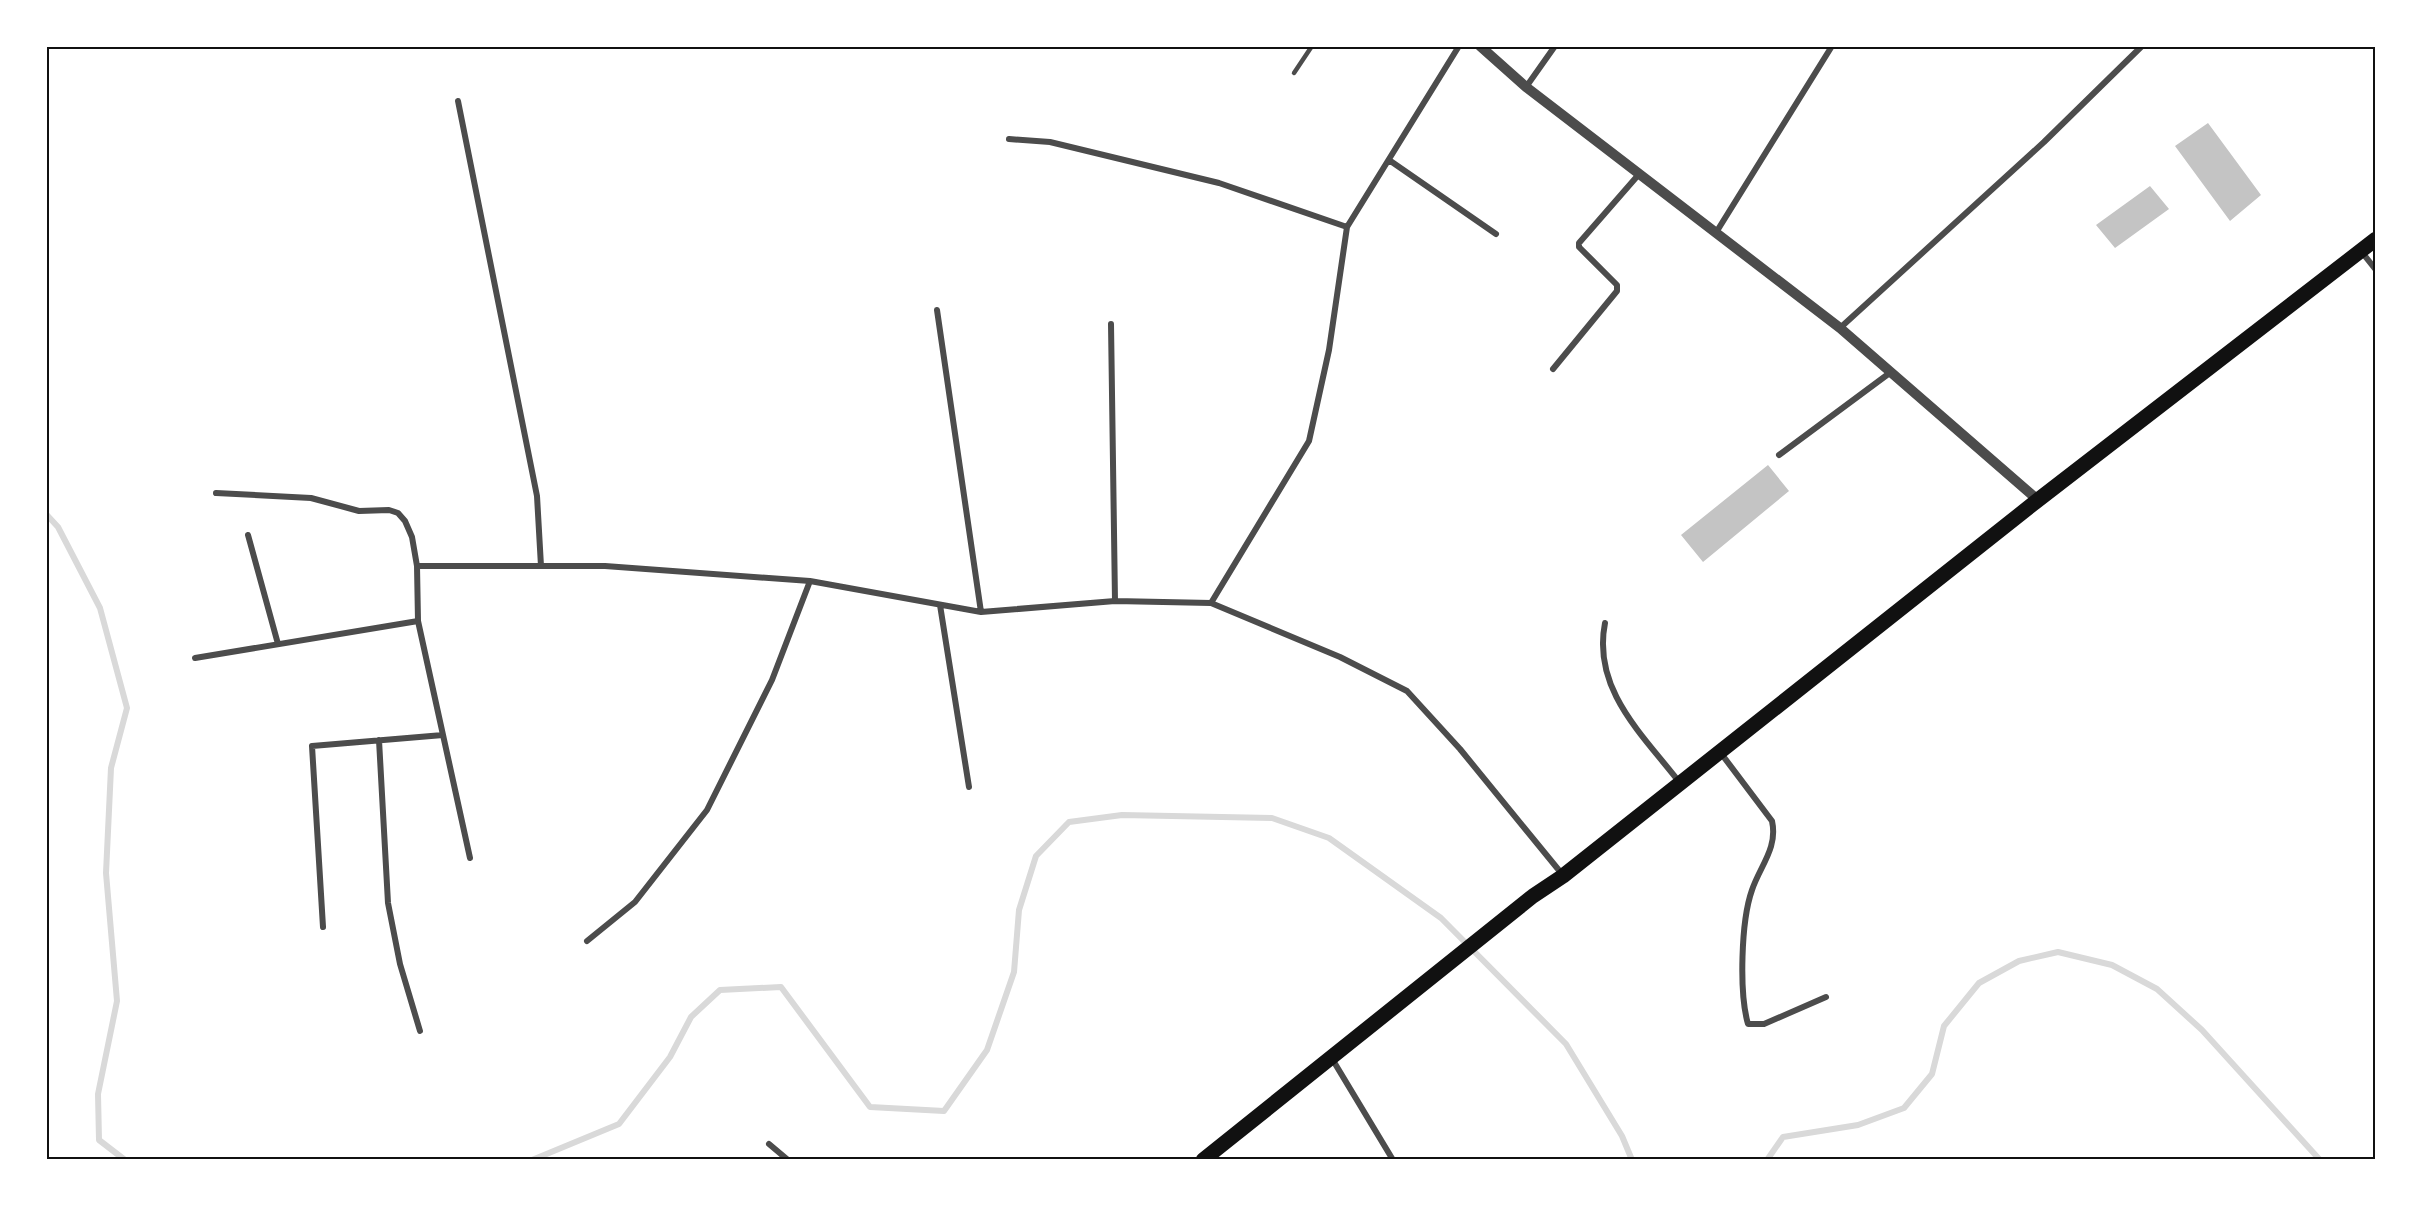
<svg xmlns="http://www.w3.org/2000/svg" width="2422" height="1206" font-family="'Open Sans',sans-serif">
  <rect width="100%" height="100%" fill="#fff"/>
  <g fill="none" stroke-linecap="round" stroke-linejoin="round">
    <!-- stream -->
    <path stroke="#d9d9d9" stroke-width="6" d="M 46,514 L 58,527 L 100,608 L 127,708 L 111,768 L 106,873 L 117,1001 L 98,1094 L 99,1140 L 125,1160
      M 532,1160 L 619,1124 L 670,1057 L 691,1017 L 720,990 L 781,987 L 870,1107 L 944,1111 L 987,1050 L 1014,972 L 1019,910 L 1036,856 L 1069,822 L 1122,815 L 1272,818 L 1329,838 L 1441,918 L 1566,1044 L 1622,1136 L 1632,1160
      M 1767,1160 L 1783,1137 L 1858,1125 L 1904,1108 L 1932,1074 L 1944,1026 L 1979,983 L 2019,961 L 2058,952 L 2112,965 L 2157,989 L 2202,1030 L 2320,1160"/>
  </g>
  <!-- building -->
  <path fill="#c4c4c4" d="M 2208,123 L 2261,195 L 2230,221 L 2175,146 Z
    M 2150,186 L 2169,209 L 2115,248 L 2096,225 Z
    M 1768,465 L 1789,491 L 1703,562 L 1681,535 Z"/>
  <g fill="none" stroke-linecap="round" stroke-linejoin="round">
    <!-- service -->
    <path stroke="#4c4c4c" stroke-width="4.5" d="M 1294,73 L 1312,46"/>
    <!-- minor -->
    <path stroke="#4c4c4c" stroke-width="6" d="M 1526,87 L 1555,46
      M 458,101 L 537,496 L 541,566
      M 1009,139 L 1050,142 L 1219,183 L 1347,227
      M 1389,160 L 1496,234
      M 1717,231 L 1832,46
      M 2361,251 L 2376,270
      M 937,310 L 981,612
      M 1111,324 L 1115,601
      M 1840,328 L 2044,142 L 2142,46
      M 1553,369 L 1617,291 L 1617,285 L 1579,247 L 1579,243 L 1640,173
      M 1779,455 L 1891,372
      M 216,493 L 311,498 L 359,511 L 389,510 L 398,513 L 405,521 L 412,537 L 417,566 L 418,621 L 470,858
      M 248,535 L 278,644
      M 417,566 L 605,566 L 810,581 L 981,612 L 1115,601 L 1211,603 L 1340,657 L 1407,691 L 1460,749 L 1562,874
      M 1211,603 L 1309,441 L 1329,350 L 1347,227 L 1459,46
      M 940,605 L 969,787
      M 1605,623 C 1592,689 1642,734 1680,783
      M 195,658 L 418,621
      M 379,740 L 388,903 L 400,964 L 420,1031
      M 1720,752 L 1772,821 C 1778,848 1760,866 1752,890 C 1741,921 1739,993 1748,1024 L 1764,1024 L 1826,997
      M 323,927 L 312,746 L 443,735
      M 587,941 L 635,902 L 707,810 L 772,680 L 810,581
      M 1331,1057 L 1393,1160
      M 769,1144 L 788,1160"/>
    <!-- tertiary -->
    <path stroke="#4c4c4c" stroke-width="10" d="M 1480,46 L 1526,87 L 1840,328 L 2038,500"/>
    <!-- primary -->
    <path stroke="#111" stroke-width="15" d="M 1203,1160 L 1533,896 L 1563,876 L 2038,500 L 2376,239"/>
  </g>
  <!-- border -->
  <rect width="2422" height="1206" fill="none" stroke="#ffffff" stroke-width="96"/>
  <rect x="48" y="48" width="2326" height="1110" fill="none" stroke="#111" stroke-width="2"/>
</svg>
